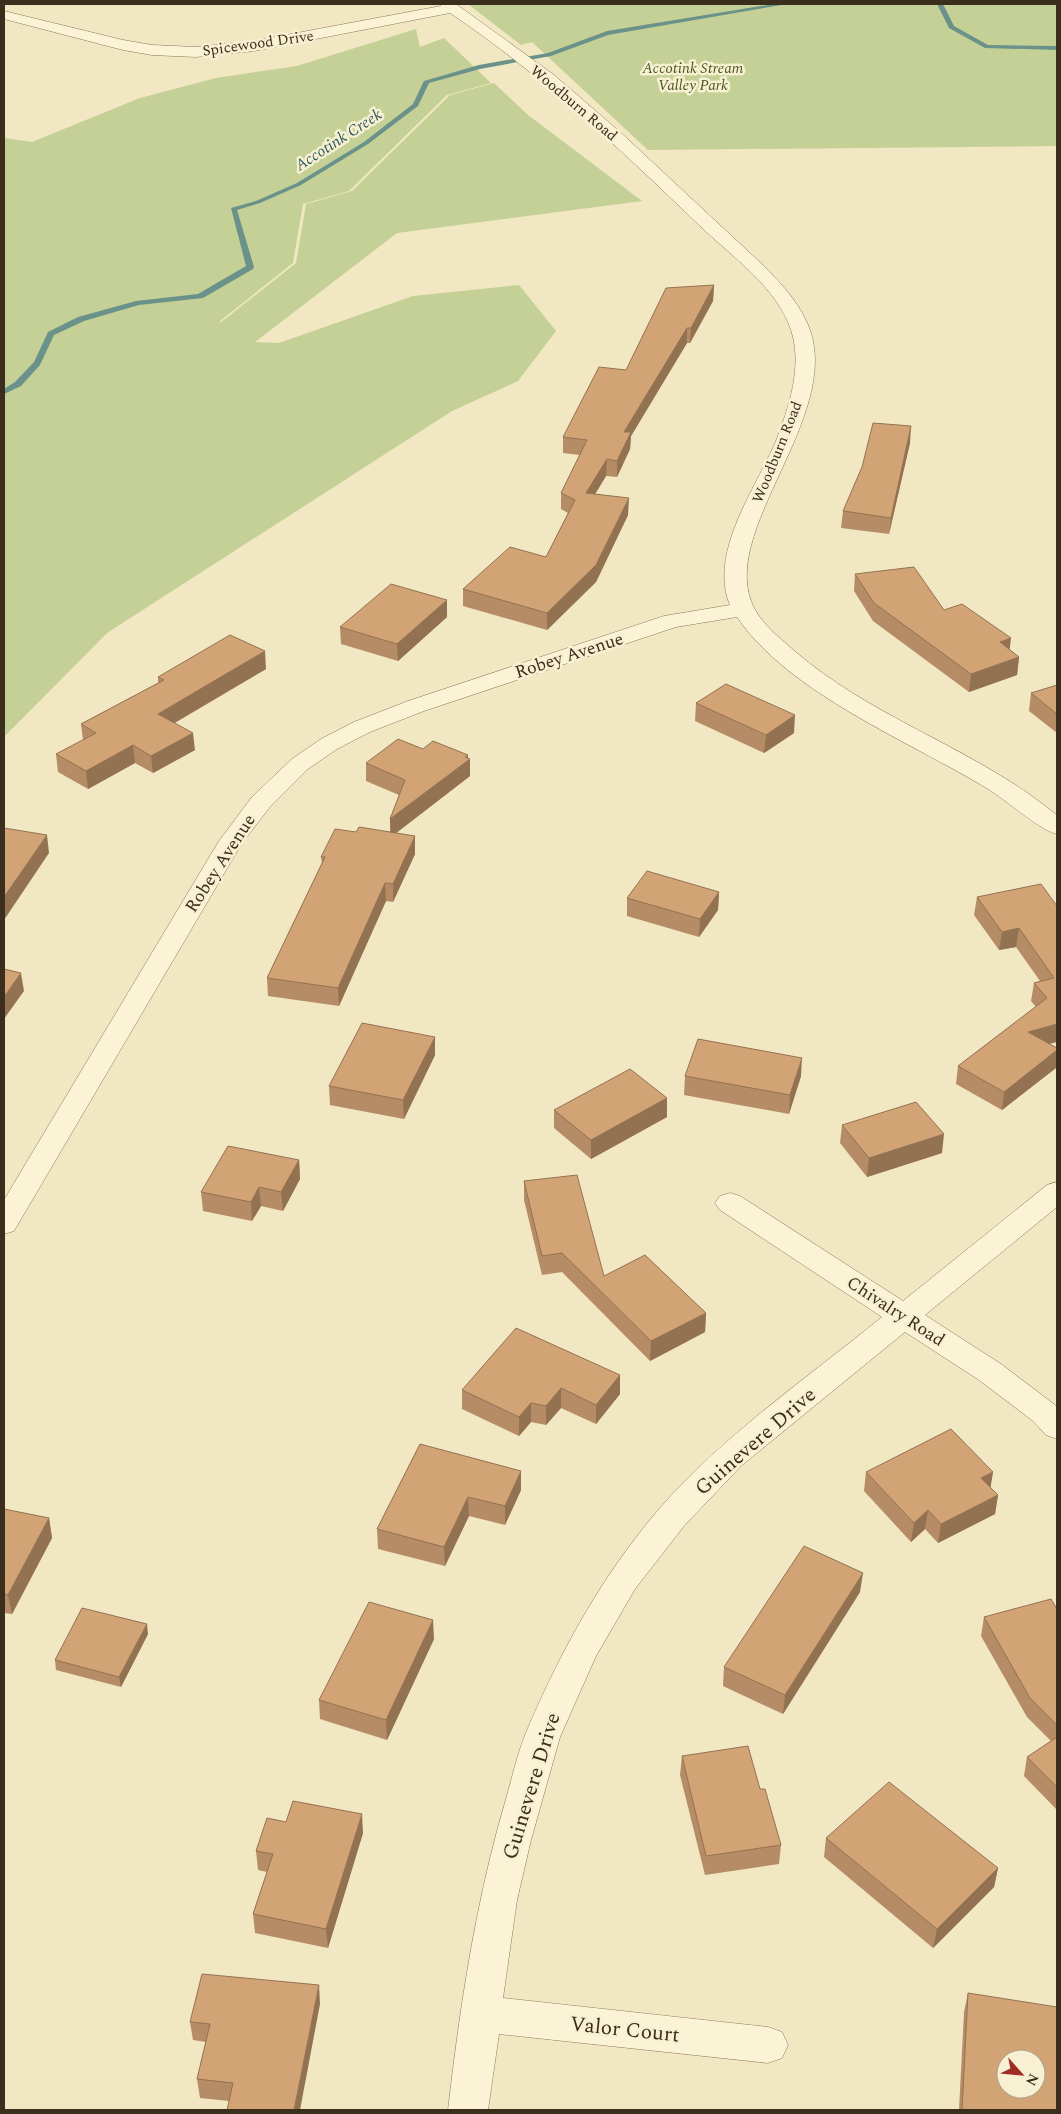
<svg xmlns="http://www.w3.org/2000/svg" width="1061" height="2114" font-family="Spectral,serif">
  <rect width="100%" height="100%" fill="#f1e7c2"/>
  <!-- green -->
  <path fill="#c4d095" d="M 468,4 L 1057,4 L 1057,146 L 648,150 L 532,42 L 521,45 Z
    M 416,29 L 420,47 L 444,38 L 491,83 L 447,95 L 349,191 L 303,204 L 293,263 L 220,321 L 220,323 L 296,263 L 306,204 L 352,191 L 450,95 L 494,83 L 528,115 L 642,201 L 397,233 L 255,342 L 279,343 L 413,296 L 519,285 L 556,331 L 518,381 L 452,411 L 107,633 L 4,737 L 4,138 L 32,142 L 140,98 L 216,78 L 297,66 Z"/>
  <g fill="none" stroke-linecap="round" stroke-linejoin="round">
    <!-- stream -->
    <path fill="#6a928b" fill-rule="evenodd" d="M 774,4 L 787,4 L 608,35 L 551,56 L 480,69 L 429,83 L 418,106 L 368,144 L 301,185 L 260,203 L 237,210 L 254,267 L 253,269 L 203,298 L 139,305 L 84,321 L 54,335 L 40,365 L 21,386 L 4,394 L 4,389 L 15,382 L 34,362 L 48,332 L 78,317 L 136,301 L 198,294 L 246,266 L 231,208 L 256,201 L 297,183 L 364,142 L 413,104 L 424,81 L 479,65 L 548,53 L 607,31 Z
      M 937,4 L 943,4 L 954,26 L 988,45 L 1057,46 L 1057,50 L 985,48 L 949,28 Z"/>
    <defs>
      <path id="minor" d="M 440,4 L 456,4 L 554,75 L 619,131 L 766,268 C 784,287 803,307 811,333 C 839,425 707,543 759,616 C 769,630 783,641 797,653 C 866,712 954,742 1029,794 L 1057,815 L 1057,834 C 1041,831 1006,800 988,789 C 911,742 788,693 737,617 L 676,627 L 424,711 L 370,732 L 337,749 L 308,769 L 270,807 L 242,843 L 14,1231 L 4,1234 L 4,1200 L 219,841 L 252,797 L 292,759 L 321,739 L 354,722 L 408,701 L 664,616 L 730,605 C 708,553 756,488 776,441 C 789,407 803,366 791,330 C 777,287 731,256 699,225 C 620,149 541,74 450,13 L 254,51 L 196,57 L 152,55 L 123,50 L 4,19 L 4,11 L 123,40 L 152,45 L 196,47 L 254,41 L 441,6 Z
        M 1057,1182 L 1057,1207 L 925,1315 L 1001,1364 L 1055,1405 L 1057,1407 L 1057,1439 L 1046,1435 L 1033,1421 L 979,1380 L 905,1332 L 741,1466 L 684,1526 L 635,1589 L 596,1656 L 560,1737 L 531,1840 L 517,1900 L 503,1998 L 768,2027 L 782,2032 L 788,2045 L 782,2058 L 768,2063 L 499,2034 L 488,2110 L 448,2110 C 460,2006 476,1900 506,1799 C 512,1778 517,1755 525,1735 C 559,1654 602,1575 660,1508 C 724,1435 807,1378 882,1317 L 720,1210 L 715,1203 L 720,1196 L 730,1193 L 740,1196 L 903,1301 L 1047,1185 Z"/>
    </defs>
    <!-- minor casing -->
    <use href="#minor" stroke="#8c7858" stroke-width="1"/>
    <!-- minor -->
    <use href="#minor" fill="#fbf3d6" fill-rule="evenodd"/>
  </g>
  <!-- wall -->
  <path fill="#b58c65" d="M 714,285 L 713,301 L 690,343 L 687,343 L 631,436 L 630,449 L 617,477 L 606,476 L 595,494 L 628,515 L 596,582 L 547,630 L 463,606 L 463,589 L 546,557 L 568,513 L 561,509 L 561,493 L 580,455 L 563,453 L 563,437 L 626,370 Z
    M 910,443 L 889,534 L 841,528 L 843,511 Z
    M 855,574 L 944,610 L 1010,650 L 1019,657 L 1017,675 L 969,692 L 873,621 L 854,591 Z
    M 447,600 L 447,617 L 398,661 L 341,644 L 340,627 Z
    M 266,669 L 175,723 L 195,750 L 153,773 L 135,763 L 88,789 L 58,772 L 56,754 L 83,740 L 81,724 L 158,683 L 158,677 Z
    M 1057,685 L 1057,733 L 1029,711 L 1031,693 Z
    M 696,703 L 794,733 L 764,753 L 695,721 Z
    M 423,749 L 468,758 L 470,776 L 396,833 L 415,854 L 393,902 L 386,901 L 339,1006 L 268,996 L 267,978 L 322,864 L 321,857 L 356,832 L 390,832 L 390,819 L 399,795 L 366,781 L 366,763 Z
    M 719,892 L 718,910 L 699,937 L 627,916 L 627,898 Z
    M 977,897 L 1057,906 L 1050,1044 L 1057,1048 L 1057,1061 L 1056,1068 L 1002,1110 L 956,1084 L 958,1066 L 1036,1007 L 1031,1001 L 1034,983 L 1040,981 L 1016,947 L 999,950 L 974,915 Z
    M 435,1055 L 404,1119 L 330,1105 L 329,1086 Z
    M 685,1076 L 801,1076 L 789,1114 L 684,1095 Z
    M 667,1098 L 667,1117 L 591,1159 L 554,1128 L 554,1110 Z
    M 842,1125 L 942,1153 L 867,1177 L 840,1143 Z
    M 299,1160 L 300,1179 L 283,1211 L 261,1206 L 252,1221 L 203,1211 L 201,1192 Z
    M 524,1181 L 604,1276 L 706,1313 L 705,1332 L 650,1361 L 562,1272 L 542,1275 L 524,1200 Z
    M 620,1375 L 620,1394 L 596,1424 L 561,1408 L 546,1425 L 531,1422 L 519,1436 L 462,1409 L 462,1390 Z
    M 420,1444 L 521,1490 L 505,1525 L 469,1516 L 445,1566 L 378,1549 L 377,1529 Z
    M 866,1472 L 993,1472 L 990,1487 L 998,1495 L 995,1514 L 938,1543 L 925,1529 L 911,1542 L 864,1491 Z
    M 4,1509 L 49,1518 L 52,1538 L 12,1614 L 4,1613 Z
    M 860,1592 L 783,1714 L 723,1686 L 724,1667 Z
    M 1057,1609 L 1057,1810 L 1024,1776 L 1027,1757 L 1051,1741 L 1027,1717 L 981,1636 L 984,1617 Z
    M 148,1634 L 121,1687 L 56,1670 L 55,1660 Z
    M 434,1639 L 387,1740 L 320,1719 L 319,1700 Z
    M 682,1756 L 760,1789 L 781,1845 L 779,1864 L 705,1875 L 680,1775 Z
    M 286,1822 L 363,1833 L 328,1948 L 255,1933 L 253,1914 L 267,1872 L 258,1870 L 256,1851 Z
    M 826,1838 L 998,1868 L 994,1887 L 933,1948 L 824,1857 Z
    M 968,1993 L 1057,2110 L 959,2110 L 964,2012 Z
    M 320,2004 L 229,2101 L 200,2098 L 197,2079 L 206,2042 L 193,2040 L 190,2022 Z"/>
  <!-- shaded-wall -->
  <path fill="#937252" d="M 714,285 L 713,301 L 690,343 L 691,328 Z
    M 687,328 L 687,343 L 631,436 L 630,449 L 617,477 L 617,461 L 624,432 Z
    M 911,426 L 910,443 L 889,534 L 891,518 Z
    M 607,459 L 606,476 L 586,509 L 586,493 Z
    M 629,498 L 628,515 L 596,582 L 547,630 L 547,613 Z
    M 447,600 L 447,617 L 398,661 L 397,644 Z
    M 1011,638 L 1009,655 L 1000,642 Z
    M 265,651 L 266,669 L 160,731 L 158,714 Z
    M 1019,657 L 1017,675 L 969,692 L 971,674 Z
    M 795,715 L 794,733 L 764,753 L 766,735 Z
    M 193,733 L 195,750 L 153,773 L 151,756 Z
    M 133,745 L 135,763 L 88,789 L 86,771 Z
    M 468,755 L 468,760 L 470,759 L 470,776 L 391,837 L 390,819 Z
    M 47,835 L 49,853 L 4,920 L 4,897 Z
    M 415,836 L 415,854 L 393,902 L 393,884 Z
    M 385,883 L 386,901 L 339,1006 L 338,988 Z
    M 719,892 L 718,910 L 699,937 L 700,919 Z
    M 1019,928 L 1016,947 L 999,950 L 1002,932 Z
    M 21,973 L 24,991 L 4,1019 L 4,997 Z
    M 1057,1024 L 1057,1042 L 1025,1050 L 1028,1032 Z
    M 435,1037 L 435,1055 L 404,1119 L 403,1100 Z
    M 1057,1050 L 1057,1061 L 1056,1068 L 1002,1110 L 1004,1092 Z
    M 802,1058 L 801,1076 L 789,1114 L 790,1095 Z
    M 667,1098 L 667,1117 L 591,1159 L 591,1140 Z
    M 944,1134 L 942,1153 L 867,1177 L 869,1158 Z
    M 299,1160 L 300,1179 L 283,1211 L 281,1192 Z
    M 259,1187 L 261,1206 L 252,1221 L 251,1202 Z
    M 706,1313 L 705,1332 L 650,1361 L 651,1341 Z
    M 620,1375 L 620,1394 L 596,1424 L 596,1405 Z
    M 561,1388 L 561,1408 L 546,1425 L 546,1406 Z
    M 531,1403 L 531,1422 L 519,1436 L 519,1417 Z
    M 521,1471 L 521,1490 L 505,1525 L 505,1506 Z
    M 993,1472 L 990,1491 L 981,1478 Z
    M 998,1495 L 995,1514 L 938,1543 L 941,1524 Z
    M 468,1497 L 469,1516 L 445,1566 L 444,1547 Z
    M 928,1510 L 925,1529 L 911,1542 L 914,1523 Z
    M 49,1518 L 52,1538 L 12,1614 L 8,1595 Z
    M 863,1573 L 860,1592 L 783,1714 L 785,1695 Z
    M 433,1620 L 434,1639 L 387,1740 L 386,1720 Z
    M 147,1624 L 148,1634 L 121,1687 L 119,1677 Z
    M 362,1814 L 363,1833 L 328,1948 L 326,1929 Z
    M 998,1868 L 994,1887 L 933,1948 L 937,1929 Z
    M 319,1985 L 320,2004 L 300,2110 L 294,2110 Z"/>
  <!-- building -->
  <path fill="#d2a375" stroke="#937252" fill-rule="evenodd" d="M 714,285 L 691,328 L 687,328 L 624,432 L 631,432 L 617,461 L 607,459 L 586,493 L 629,498 L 596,565 L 547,613 L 463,589 L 510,547 L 546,557 L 575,500 L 561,493 L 587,440 L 563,437 L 599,367 L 626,370 L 666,288 Z
    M 873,423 L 911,426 L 891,518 L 843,511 L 862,467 Z
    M 914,567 L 944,610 L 962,604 L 1011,638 L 1000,642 L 1019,657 L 971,674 L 874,603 L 855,574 Z
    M 391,584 L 447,600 L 397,644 L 340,627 Z
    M 230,635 L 265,651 L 158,714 L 193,733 L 151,756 L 133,745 L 86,771 L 56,754 L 96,733 L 81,724 L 164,680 L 158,677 Z
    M 726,684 L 795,715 L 766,735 L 696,703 Z
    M 1057,685 L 1057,714 L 1031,693 Z
    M 398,739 L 423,749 L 433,741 L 468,755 L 465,757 L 470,759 L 390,819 L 405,780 L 366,763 Z
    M 359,827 L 415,836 L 393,884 L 385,883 L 338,988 L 267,978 L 325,857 L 321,857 L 335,829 L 356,832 Z
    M 4,828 L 47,835 L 4,897 Z
    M 647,871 L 719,892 L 700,919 L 627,898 Z
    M 1041,884 L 1057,906 L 1057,1024 L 1028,1032 L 1057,1048 L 1057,1050 L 1004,1092 L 958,1066 L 1047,998 L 1034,983 L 1054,978 L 1019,928 L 1002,932 L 977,897 Z
    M 4,969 L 21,973 L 4,997 Z
    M 362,1023 L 435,1037 L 403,1100 L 329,1086 Z
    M 698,1039 L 802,1058 L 790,1095 L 685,1076 Z
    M 630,1069 L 667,1098 L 591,1140 L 554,1110 Z
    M 916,1102 L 944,1134 L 869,1158 L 842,1125 Z
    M 228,1146 L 299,1160 L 281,1192 L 259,1187 L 251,1202 L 201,1192 Z
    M 577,1175 L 604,1276 L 645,1255 L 706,1313 L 651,1341 L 562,1253 L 542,1256 L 524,1181 Z
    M 516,1328 L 620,1375 L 596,1405 L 561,1388 L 546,1406 L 531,1403 L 519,1417 L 462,1390 Z
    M 951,1429 L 993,1472 L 981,1478 L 998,1495 L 941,1524 L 928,1510 L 914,1523 L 866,1472 Z
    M 420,1444 L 521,1471 L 505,1506 L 468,1497 L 444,1547 L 377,1529 Z
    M 4,1509 L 49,1518 L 8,1595 L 4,1594 Z
    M 804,1546 L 863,1573 L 785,1695 L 724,1667 Z
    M 1051,1599 L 1057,1609 L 1057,1725 L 1030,1698 L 984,1617 Z
    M 369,1602 L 433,1620 L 386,1720 L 319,1700 Z
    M 82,1608 L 147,1624 L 119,1677 L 55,1660 Z
    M 1057,1737 L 1057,1787 L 1027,1757 Z
    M 748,1746 L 760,1789 L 765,1789 L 781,1845 L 706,1856 L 682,1756 Z
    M 889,1782 L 998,1868 L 937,1929 L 826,1838 Z
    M 293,1801 L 362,1814 L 326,1929 L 253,1914 L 273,1854 L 256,1851 L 267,1818 L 286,1822 Z
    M 202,1974 L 319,1985 L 294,2110 L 227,2110 L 233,2083 L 197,2079 L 210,2024 L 190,2022 Z
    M 968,1993 L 1057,2007 L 1057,2110 L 962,2110 ZM 1006,2059 L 1036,2059 L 1036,2089 L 1006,2089 Z"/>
  <g text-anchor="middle" stroke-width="5" stroke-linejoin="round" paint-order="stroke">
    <!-- far-street labels -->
    <g font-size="15" fill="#3b2e1d" stroke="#f8f0d2">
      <text transform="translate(258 43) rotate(-8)" y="5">Spicewood Drive</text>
      <text transform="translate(574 103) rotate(40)" y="5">Woodburn Road</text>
      <text transform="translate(777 452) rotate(-68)" y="5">Woodburn Road</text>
    </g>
    <!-- far-park labels -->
    <g font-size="15" font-style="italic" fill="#465922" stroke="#f8f0d2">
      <text x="693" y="73">Accotink Stream<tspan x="693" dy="17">Valley Park</tspan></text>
    </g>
    <!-- far-water labels -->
    <g font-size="16" font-style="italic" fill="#2b5b5b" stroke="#f8f0d2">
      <text transform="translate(338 139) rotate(-33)" y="6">Accotink Creek</text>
    </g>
    <!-- street labels -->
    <g font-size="18" fill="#3b2e1d" stroke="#f8f0d2">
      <text transform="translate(569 655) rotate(-18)" y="6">Robey Avenue</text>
      <text transform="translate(220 863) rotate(-57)" y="6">Robey Avenue</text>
      <text transform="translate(896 1311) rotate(33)" y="6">Chivalry Road</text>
    </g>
    <!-- near-street labels -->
    <g font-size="21" fill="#3b2e1d" stroke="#f8f0d2">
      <text transform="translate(755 1441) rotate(-41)" y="7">Guinevere Drive</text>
      <text transform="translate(531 1786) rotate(-73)" y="7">Guinevere Drive</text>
      <text transform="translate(625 2029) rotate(6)" y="7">Valor Court</text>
    </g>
  </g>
  <!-- border -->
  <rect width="1061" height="2114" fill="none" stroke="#3b2e1d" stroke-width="10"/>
  <!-- north arrow -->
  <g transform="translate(1021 2074) rotate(117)"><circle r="24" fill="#f8f0d2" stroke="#aca28a"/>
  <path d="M0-4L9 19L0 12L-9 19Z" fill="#9f2d23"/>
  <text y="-8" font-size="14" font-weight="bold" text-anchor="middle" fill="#3b2e1d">N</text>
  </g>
</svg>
